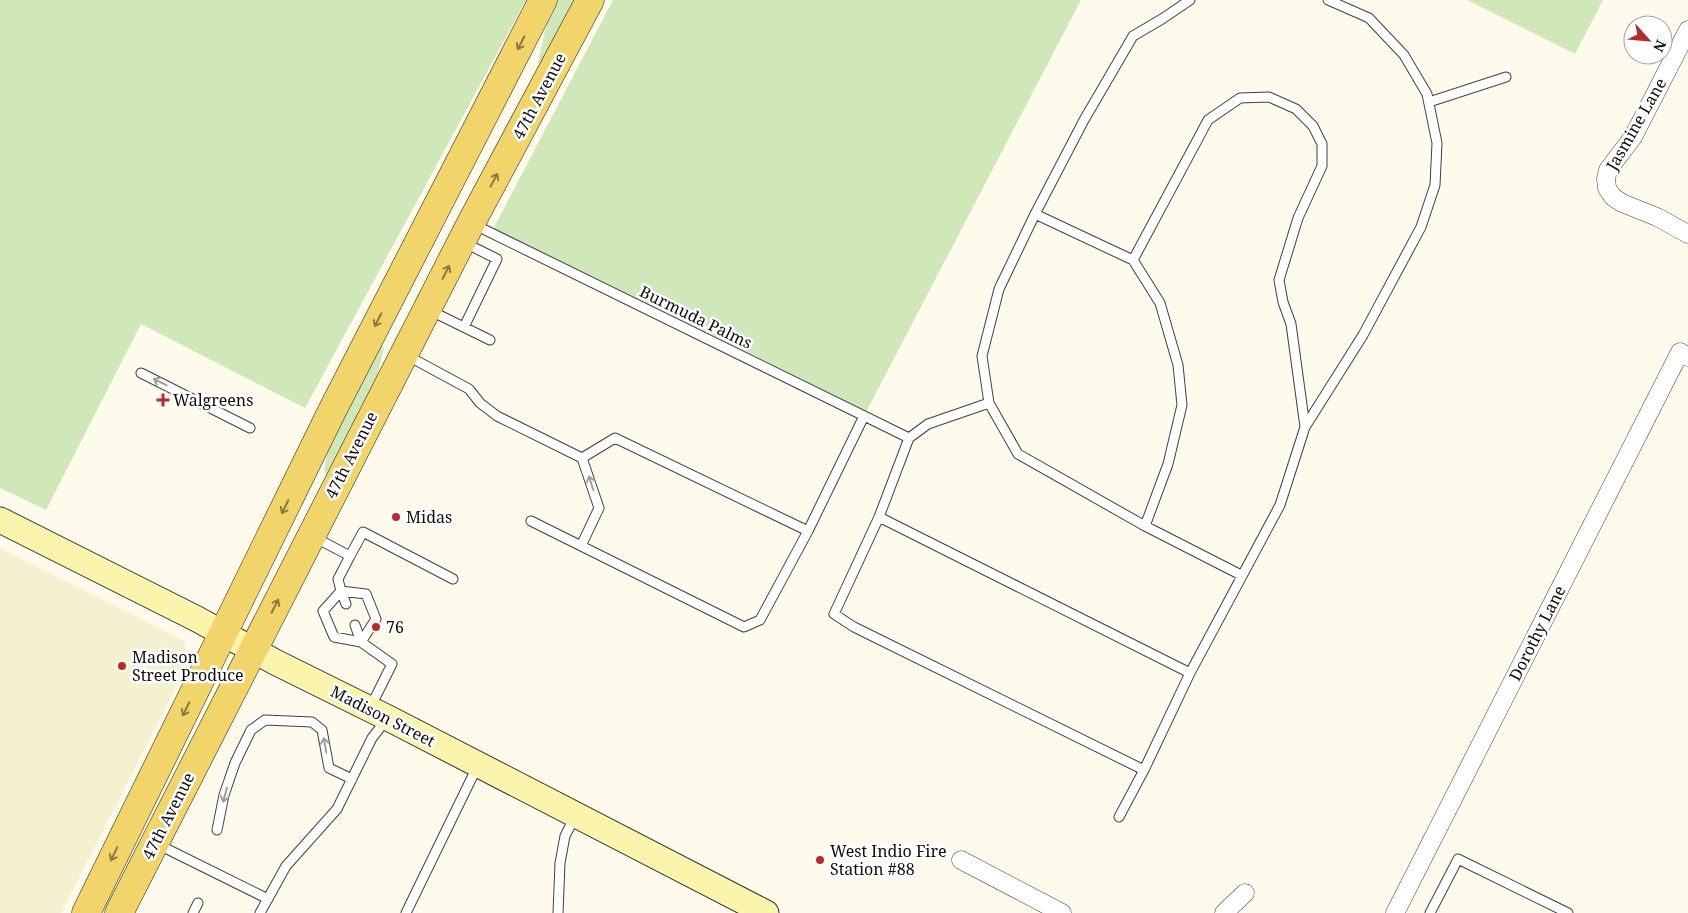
<svg xmlns="http://www.w3.org/2000/svg" width="1688" height="913" font-family="'Noto Serif',serif">
  <rect width="100%" height="100%" fill="#fefbed"/>
  <!-- farmland -->
  <path fill="#f3f1cf" d="M 0,548 L 183,640 L 190,660 L 61,913 L 0,913 Z"/>
  <!-- green -->
  <path fill="#cfe7b9" d="M 0,0 L 526,0 L 305,408 L 141,324 L 46,510 L 0,488 Z
    M 557,0 L 573,0 L 569,15 L 544,64 L 538,63 L 548,17 Z
    M 613,0 L 1081,0 L 864,416 L 491,233 Z
    M 1467,0 L 1603,0 L 1575,54 Z
    M 380,345 L 384,347 L 373,394 L 330,476 L 327,475 L 324,470 L 329,446 Z"/>
  <g fill="none" stroke-linecap="round" stroke-linejoin="round">
    <defs>
      <path id="service" d="M 1190,0 L 1162,19 L 1133,36 L 1084,120 L 1035,214 L 999,289 L 982,356 L 989,403 L 1018,454 L 1145,526 L 1241,575
        M 1429,102 L 1506,77
        M 1035,214 L 1133,260
        M 473,224 L 909,438
        M 429,310 L 490,340
        M 464,327 L 497,259 L 465,243
        M 406,355 L 469,389 L 480,403 L 497,416 L 582,458 L 599,508 L 581,546
        M 141,373 L 250,428
        M 989,403 L 928,424 L 909,438 L 879,517 L 834,614 L 854,627 L 1144,770
        M 1305,427 L 1363,335 L 1421,227 L 1435,185 L 1437,143 L 1427,94 L 1404,55 L 1369,18 L 1328,0
        M 582,458 L 615,438 L 808,531
        M 879,517 L 1190,673
        M 531,521 L 744,627 L 760,620 L 808,531 L 864,416
        M 314,537 L 350,556 L 363,532 L 453,579
        M 350,556 L 338,579 L 341,591 L 366,594 L 376,619 L 361,642 L 392,664 L 370,708
        M 346,604 L 341,591 L 323,611 L 334,637 L 361,642
        M 355,625 L 361,642
        M 1119,817 L 1144,770 L 1190,673 L 1280,505 L 1305,427 L 1291,324 L 1283,302 L 1279,280 L 1298,218 L 1322,166 L 1322,144 L 1313,126 L 1296,109 L 1269,97 L 1240,98 L 1208,120 L 1133,260 L 1160,303 L 1178,365 L 1182,405 L 1168,464 L 1145,526
        M 217,830 L 224,795 L 235,763 L 251,730 L 265,720 L 312,722 L 322,730 L 329,768 L 352,779
        M 157,844 L 268,899
        M 193,913 L 198,903
        M 260,913 L 286,866 L 337,809 L 372,738 L 386,720
        M 406,913 L 478,765
        M 558,913 L 560,863 L 565,836 L 575,816
        M 1430,913 L 1458,859 L 1568,913"/>
      <path id="minor" d="M 1688,30 L 1633,137 L 1608,170 L 1606,179 L 1607,188 L 1613,197 L 1622,203 L 1657,217 L 1688,234
        M 961,860 L 1062,913
        M 1224,913 L 1245,893
        M 1395,913 L 1680,352 L 1688,357"/>
      <path id="secondary" d="M 0,520 L 197,619 L 275,662 L 388,718 L 766,913"/>
      <path id="primary" d="M 86,913 L 332,411 L 543,0
        M 119,913 L 471,223 L 590,0"/>
    </defs>
    <!-- service casing -->
    <use href="#service" stroke="#404040" stroke-width="11"/>
    <!-- minor casing -->
    <use href="#minor" stroke="#404040" stroke-width="19"/>
    <!-- secondary casing -->
    <use href="#secondary" stroke="#2f2f2f" stroke-width="27"/>
    <!-- primary casing -->
    <use href="#primary" stroke="#1e1e1e" stroke-width="29"/>
    <!-- service -->
    <use href="#service" stroke="#fff" stroke-width="9"/>
    <!-- minor -->
    <use href="#minor" stroke="#fff" stroke-width="18"/>
    <!-- secondary -->
    <use href="#secondary" stroke="#fbf4ac" stroke-width="25"/>
    <!-- primary -->
    <use href="#primary" stroke="#f1d46a" stroke-width="28"/>
  </g>
  <!-- one-way arrows -->
  <defs><path id="oneway-shaft" d="M-6 0H5M1.5-3L5.5 0L1.5 3" fill="none" stroke-width="1.6" stroke-linecap="round" stroke-linejoin="round" transform="scale(1.25)"/></defs>
  <g stroke="#8a7a40">
    <use href="#oneway-shaft" transform="translate(521 43) rotate(117)"/>
    <use href="#oneway-shaft" transform="translate(494 180) rotate(-62)"/>
    <use href="#oneway-shaft" transform="translate(446 272) rotate(-63)"/>
    <use href="#oneway-shaft" transform="translate(378 320) rotate(117)"/>
    <use href="#oneway-shaft" transform="translate(285 507) rotate(116)"/>
    <use href="#oneway-shaft" transform="translate(275 606) rotate(-63)"/>
    <use href="#oneway-shaft" transform="translate(186 709) rotate(116)"/>
    <use href="#oneway-shaft" transform="translate(114 854) rotate(116)"/>
  </g>
  <g stroke="#9e9e9e">
    <use href="#oneway-shaft" transform="translate(160 382) rotate(-153)"/>
    <use href="#oneway-shaft" transform="translate(591 483) rotate(-108)"/>
    <use href="#oneway-shaft" transform="translate(325 745) rotate(-100)"/>
    <use href="#oneway-shaft" transform="translate(225 795) rotate(105)"/>
  </g>
  <!-- markers -->
  <g fill="#b52c2f" stroke="#fff" stroke-width="2">
    <path d="M160.5 392.5h5v5h5v5h-5v5h-5v-5h-5v-5h5z"/>
    <circle cx="396" cy="517" r="5"/>
    <circle cx="376" cy="627" r="5"/>
    <circle cx="122" cy="666" r="5"/>
    <circle cx="820" cy="860" r="5"/>
  </g>
  <g text-anchor="middle" stroke-width="5" stroke-linejoin="round" paint-order="stroke">
    <!-- street labels -->
    <g font-size="16" fill="#0d0d0d" stroke="#fff">
      <text transform="translate(539 96) rotate(-62)" y="6">47th Avenue</text>
      <text transform="translate(1636 124) rotate(-60)" y="6">Jasmine Lane</text>
      <text transform="translate(696 317) rotate(26)" y="6">Burmuda Palms</text>
      <text transform="translate(351 455) rotate(-63)" y="6">47th Avenue</text>
      <text transform="translate(1537 633) rotate(-63)" y="6">Dorothy Lane</text>
      <text transform="translate(383 716) rotate(27)" y="6">Madison Street</text>
      <text transform="translate(168 816) rotate(-63)" y="6">47th Avenue</text>
    </g>
    <!-- poi labels -->
    <g font-size="16" fill="#0d0d0d" stroke="#fff" text-anchor="start">
      <text x="173" y="406">Walgreens</text>
      <text x="406" y="523">Midas</text>
      <text x="386" y="633">76</text>
      <text x="132" y="663">Madison<tspan x="132" dy="18">Street Produce</tspan></text>
      <text x="830" y="857">West Indio Fire<tspan x="830" dy="18">Station #88</tspan></text>
    </g>
  </g>
  <!-- north arrow -->
  <g transform="translate(1648 40) rotate(117)"><circle r="24" fill="#ffffff" stroke="#9e9e9e"/>
  <path d="M0-4L9 19L0 12L-9 19Z" fill="#b52c2f"/>
  <text y="-8" font-size="14" font-weight="bold" text-anchor="middle" fill="#0d0d0d">N</text>
  </g>
</svg>
